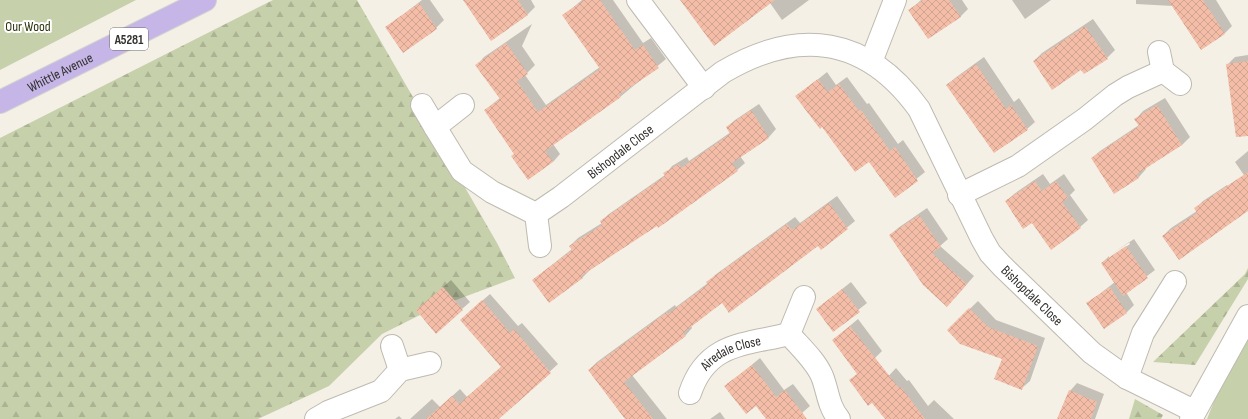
<svg xmlns="http://www.w3.org/2000/svg" width="1248" height="419" font-family="'Sofia Sans Condensed',sans-serif">
  <defs>
    <pattern id="forest-firs" width="22" height="20" patternUnits="userSpaceOnUse"><rect width="22" height="20" fill="#c6d0ab"/><path d="M5 1l3.5 6h-7zM16 11l3.5 6h-7z" fill="#abb393"/></pattern>
    <pattern id="building-cross-hatch" width="8" height="8" patternUnits="userSpaceOnUse"><rect width="8" height="8" fill="#f3bda7"/><path d="M0 0l8 8M0 8l8-8" fill="none" stroke="#d1a390"/></pattern>
  </defs>
  <rect width="100%" height="100%" fill="#f5f0e6"/>
  <!-- forest -->
  <path fill="url(#forest-firs)" d="M 273,0 L 357,0 L 497,243 L 515,278 L 432,309 L 382,334 L 329,386 L 258,419 L 0,419 L 0,138 Z
    M 1248,268 L 1248,279 L 1195,365 L 1153,362 L 1245,274 Z
    M 1135,399 L 1163,415 L 1161,419 L 1129,419 Z"/>
  <!-- park -->
  <path fill="#c6d0ab" d="M 0,0 L 136,0 L 0,70 Z
    M 1248,339 L 1248,419 L 1207,419 L 1217,394 Z"/>
  <!-- shadow -->
  <path fill="#0003" d="M 422,0 L 430,0 L 444,20 L 436,28 L 387,27 Z
    M 472,0 L 531,0 L 535,7 L 528,14 L 491,40 Z
    M 582,0 L 613,0 L 643,43 L 651,38 L 666,59 L 620,97 L 553,144 L 560,154 L 553,162 L 515,153 L 485,110 L 500,98 L 477,65 L 484,57 L 532,24 L 522,46 L 535,65 L 525,75 L 546,105 L 600,67 L 564,15 Z
    M 768,0 L 809,0 L 782,20 Z
    M 921,0 L 962,0 L 968,9 L 960,17 L 910,10 Z
    M 1012,0 L 1051,0 L 1025,19 Z
    M 1136,0 L 1179,0 L 1173,6 L 1136,4 Z
    M 1196,0 L 1216,0 L 1232,26 L 1225,33 L 1206,46 Z
    M 1093,19 L 1115,50 L 1107,58 L 1034,61 L 1042,53 Z
    M 1248,55 L 1248,101 L 1227,65 L 1235,57 Z
    M 984,57 L 1014,102 L 1019,98 L 1035,122 L 1027,129 L 947,85 L 955,78 Z
    M 827,72 L 836,85 L 847,77 L 867,104 L 869,103 L 898,144 L 903,140 L 925,172 L 895,196 L 869,161 L 823,125 L 796,97 Z
    M 1165,98 L 1190,137 L 1182,145 L 1145,167 L 1146,169 L 1139,177 L 1114,193 L 1092,158 L 1100,151 L 1139,125 L 1136,119 L 1143,111 Z
    M 759,104 L 776,129 L 769,137 L 740,156 L 745,163 L 737,170 L 590,270 L 582,278 L 533,280 L 572,249 L 570,246 L 578,238 L 602,223 L 601,221 L 609,214 L 665,175 L 672,166 L 687,157 L 689,161 L 731,132 L 727,127 L 735,120 Z
    M 1248,151 L 1248,181 L 1235,162 Z
    M 1043,174 L 1050,184 L 1064,174 L 1075,190 L 1070,195 L 1088,220 L 1080,227 L 1032,222 L 1006,202 L 1014,194 Z
    M 1227,185 L 1244,211 L 1163,236 L 1171,228 L 1197,211 L 1196,208 L 1203,201 Z
    M 837,196 L 855,221 L 822,248 L 818,244 L 722,302 L 691,326 L 692,328 L 685,336 L 632,375 L 667,419 L 627,419 L 589,370 L 597,362 L 675,305 L 676,307 L 708,283 L 715,275 L 795,217 L 800,223 Z
    M 927,208 L 948,239 L 940,246 L 974,276 L 955,298 L 890,235 L 898,228 Z
    M 1134,239 L 1155,270 L 1126,292 L 1134,305 L 1127,312 L 1105,327 L 1088,303 L 1115,282 L 1102,263 L 1109,256 L 1109,259 L 1130,244 L 1129,242 L 1109,256 Z
    M 451,280 L 470,302 L 462,309 L 425,303 Z
    M 851,282 L 867,303 L 833,330 L 817,309 Z
    M 490,294 L 518,326 L 522,323 L 558,364 L 498,419 L 410,419 L 432,399 L 440,407 L 460,389 L 467,397 L 502,366 L 469,312 Z
    M 978,301 L 996,320 L 1045,338 L 1030,381 L 1022,388 L 1003,359 L 948,330 Z
    M 858,319 L 882,351 L 874,359 L 833,340 Z
    M 760,358 L 784,390 L 793,384 L 810,406 L 795,419 L 767,419 L 756,405 L 726,386 Z
    M 896,368 L 907,381 L 909,380 L 928,406 L 934,400 L 954,419 L 886,419 L 869,397 Z
    M 1077,383 L 1104,394 L 1095,419 L 1059,419 L 1070,391 Z
    M 720,412 L 725,419 L 710,419 Z
    M 399,416 L 402,419 L 395,419 Z"/>
  <!-- building -->
  <path fill="url(#building-cross-hatch)" d="M 463,0 L 518,0 L 528,15 L 491,41 Z
    M 584,0 L 600,0 L 635,50 L 643,45 L 659,68 L 619,95 L 621,97 L 545,151 L 553,162 L 528,180 L 511,156 L 514,154 L 484,110 L 500,99 L 475,65 L 506,43 L 528,74 L 517,81 L 538,112 L 600,69 L 562,15 Z
    M 680,0 L 775,0 L 714,46 Z
    M 923,0 L 949,0 L 961,17 L 928,39 L 908,10 Z
    M 1168,0 L 1203,0 L 1225,34 L 1201,50 Z
    M 419,3 L 437,29 L 403,53 L 385,27 Z
    M 1085,26 L 1108,59 L 1084,74 L 1081,70 L 1052,90 L 1033,61 Z
    M 1248,61 L 1248,136 L 1236,137 L 1226,64 Z
    M 976,64 L 1006,109 L 1011,105 L 1028,130 L 994,153 L 946,85 Z
    M 818,79 L 828,92 L 839,84 L 859,111 L 861,110 L 890,151 L 895,147 L 918,181 L 895,198 L 869,162 L 855,172 L 822,127 L 820,129 L 795,96 Z
    M 1157,105 L 1182,145 L 1137,174 L 1139,178 L 1114,194 L 1091,158 L 1139,126 L 1134,119 Z
    M 751,110 L 769,138 L 732,163 L 738,171 L 658,228 L 657,226 L 581,276 L 583,278 L 549,303 L 532,280 L 572,250 L 569,246 L 602,225 L 600,221 L 665,176 L 663,173 L 679,164 L 681,168 L 730,134 L 726,127 Z
    M 1248,172 L 1248,211 L 1179,260 L 1162,236 L 1197,213 L 1194,208 Z
    M 1035,181 L 1042,191 L 1056,181 L 1068,198 L 1062,202 L 1081,228 L 1051,250 L 1032,223 L 1023,229 L 1005,201 Z
    M 829,203 L 848,229 L 821,250 L 818,246 L 729,313 L 722,303 L 683,333 L 686,336 L 624,382 L 653,419 L 625,419 L 588,370 L 667,312 L 668,314 L 708,284 L 706,282 L 787,224 L 792,230 Z
    M 919,215 L 941,247 L 932,253 L 967,284 L 947,307 L 923,285 L 889,235 Z
    M 1126,246 L 1148,278 L 1123,296 L 1101,263 Z
    M 443,287 L 463,310 L 436,334 L 416,310 Z
    M 1110,287 L 1127,313 L 1104,329 L 1086,303 Z
    M 842,289 L 860,312 L 833,332 L 816,309 Z
    M 482,300 L 510,333 L 514,329 L 551,373 L 499,419 L 426,419 L 452,396 L 459,404 L 501,367 L 460,320 Z
    M 969,308 L 988,327 L 1038,346 L 1022,390 L 994,379 L 1002,359 L 960,344 L 947,330 Z
    M 850,326 L 899,388 L 901,387 L 925,419 L 885,419 L 872,403 L 868,406 L 849,380 L 857,374 L 832,340 Z
    M 752,365 L 776,397 L 785,390 L 807,419 L 766,419 L 756,406 L 746,414 L 724,386 Z
    M 1069,390 L 1097,402 L 1091,419 L 1057,419 Z"/>
  <g fill="none" stroke-linecap="round" stroke-linejoin="round">
    <defs>
      <g id="street">
        <path d="M 638,0 L 704,88"/>
        <path d="M 1159,52 L 1163,71 L 1180,84"/>
        <path d="M 871,62 L 895,0"/>
        <path d="M 422,105 L 435,127"/>
        <path d="M 463,105 L 435,127 L 462,171 L 492,192 L 536,214 L 540,246"/>
        <path d="M 959,195 L 1018,166 L 1085,119 L 1115,95 L 1128,87 L 1163,71"/>
        <path id="s1" d="M 536,214 L 561,197 L 723,72 C 799,27 867,37 919,109 L 982,239 L 990,253 L 1002,266 L 1092,353 L 1127,378 L 1194,411"/>
        <path d="M 789,334 L 804,297"/>
        <path d="M 392,346 L 400,370"/>
        <path d="M 1127,378 L 1143,333 L 1175,282"/>
        <path id="s2" d="M 690,393 C 707,342 745,345 789,334 C 800,347 815,360 822,376 C 828,391 828,406 839,419"/>
        <path d="M 316,419 L 328,412 L 381,391 L 400,370 L 430,363"/>
      </g>
      <path id="secondary" d="M 1191,419 L 1248,316"/>
      <g id="primary">
        <path id="s3" d="M 0,102 L 205,0"/>
      </g>
    </defs>
    <!-- street casing -->
    <use href="#street" stroke="#bebab0" stroke-width="24"/>
    <!-- secondary casing -->
    <use href="#secondary" stroke="#bebab0" stroke-width="24"/>
    <!-- primary casing -->
    <use href="#primary" stroke="#d2d1d1" stroke-width="24"/>
    <!-- street -->
    <use href="#street" stroke="#fff" stroke-width="22"/>
    <!-- secondary -->
    <use href="#secondary" stroke="#fff" stroke-width="22"/>
    <!-- primary -->
    <use href="#primary" stroke="#c5b6e7" stroke-width="22"/>
  </g>
  <g text-anchor="middle" stroke-width="4" stroke-linejoin="round" paint-order="stroke">
    <!-- shield labels -->
    <rect fill="#fff" stroke="#706e6c" stroke-width="1" x="110" y="28" width="38" height="22" rx="3"/>
    <g font-size="13" font-weight="bold" fill="#32302d">
      <text x="129" y="44">A5281</text>
    </g>
    <!-- park labels -->
    <g font-size="14" fill="#2d350e" stroke="#fff">
      <text x="28" y="31">Our Wood</text>
    </g>
    <!-- street labels -->
    <g font-size="14" fill="#32302d" stroke="#fff">
      <text dy="5" stroke="none"><textPath href="#s3" startOffset="67">Whittle Avenue</textPath></text>
      <text dy="5" stroke="none"><textPath href="#s1" startOffset="105">Bishopdale Close</textPath></text>
      <text dy="5" stroke="none"><textPath href="#s1" startOffset="679">Bishopdale Close</textPath></text>
      <text dy="5" stroke="none"><textPath href="#s2" startOffset="61">Airedale Close</textPath></text>
    </g>
  </g>
</svg>
